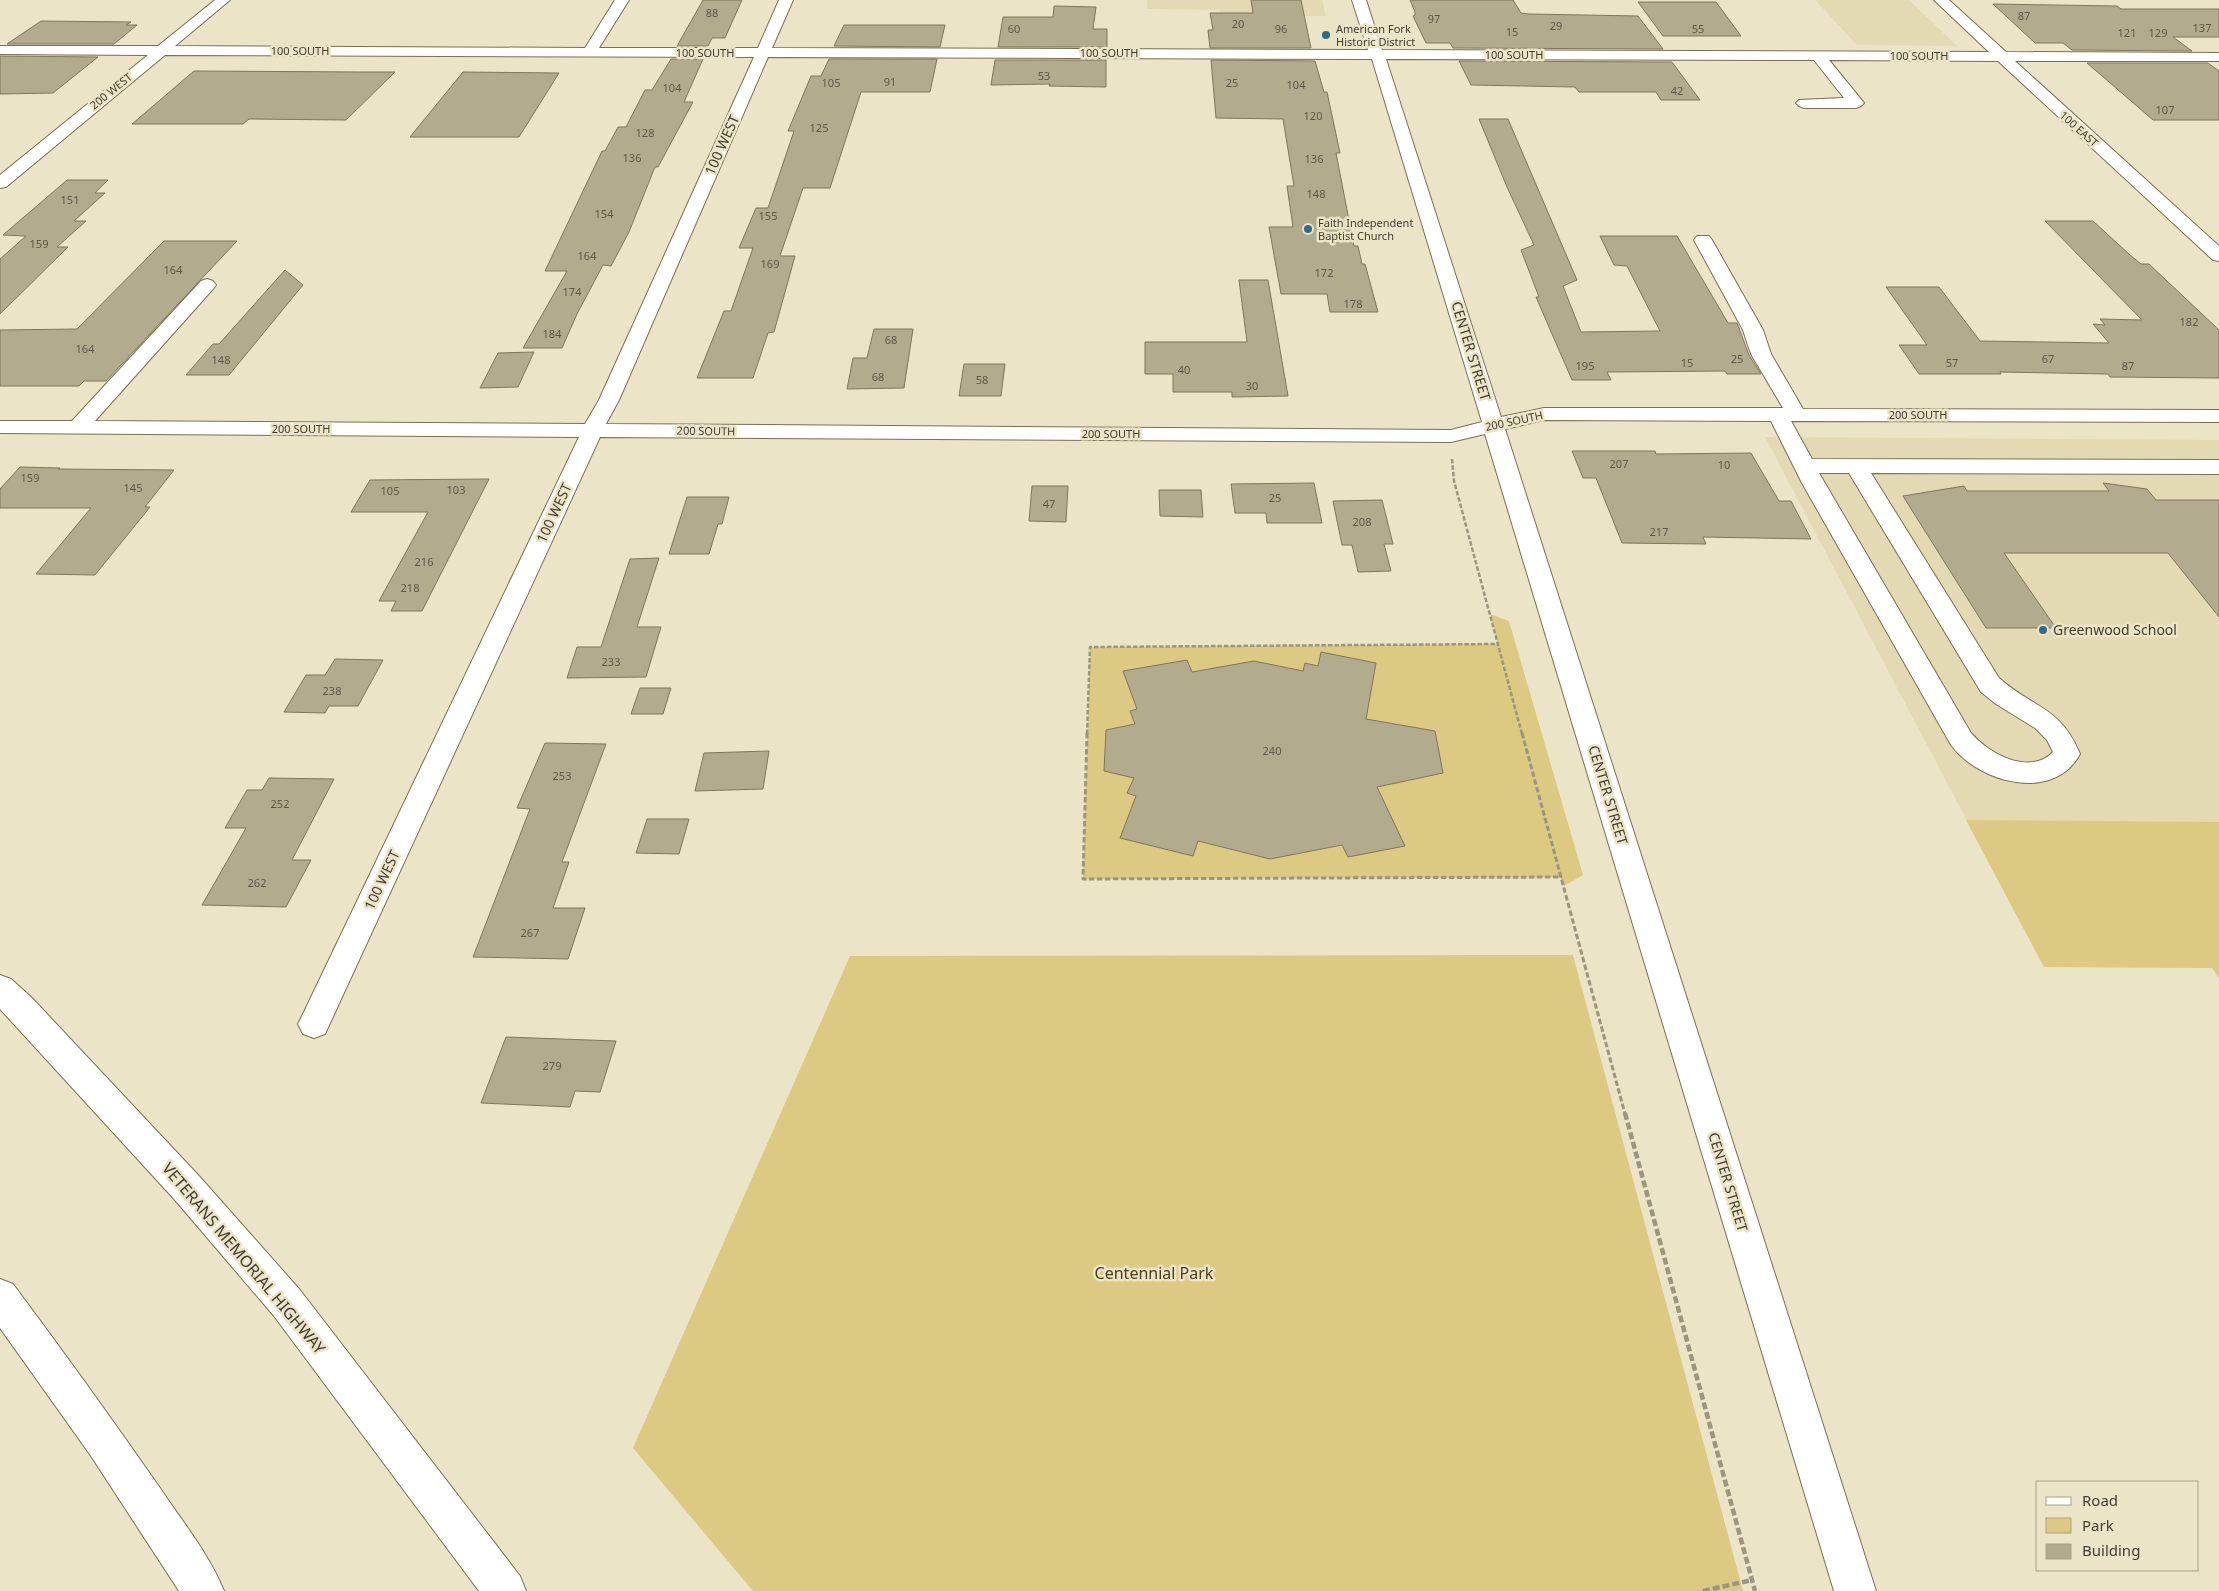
<svg xmlns="http://www.w3.org/2000/svg" width="2219" height="1591" font-family="'Noto Sans',sans-serif">
  <rect width="100%" height="100%" fill="#ece4c6"/>
  <!-- built -->
  <path fill="#e3dab4" d="M 1147,0 L 1322,0 L 1326,16 L 1221,16 L 1220,10 L 1147,9 Z
    M 1815,0 L 1909,0 L 1957,46 L 1857,45 Z
    M 1765,437 L 2219,440 L 2219,978 L 2212,968 L 2044,967 Z"/>
  <!-- green -->
  <path fill="#dcc982" d="M 1490,614 L 1509,621 L 1583,875 L 1564,886 L 1561,877 L 1083,879 L 1090,647 L 1498,644 Z
    M 1966,820 L 2219,822 L 2219,978 L 2212,968 L 2044,967 Z
    M 1573,955 L 1743,1591 L 753,1591 L 633,1448 L 850,956 Z"/>
  <!-- building -->
  <path fill="#b3ab8e" stroke="#7e775b" d="M 703,0 L 742,0 L 725,38 L 712,38 L 708,46 L 677,46 Z
    M 1251,0 L 1301,0 L 1311,48 L 1210,48 L 1208,30 L 1213,30 L 1210,13 L 1253,13 Z
    M 1410,0 L 1513,0 L 1521,13 L 1529,14 L 1638,16 L 1663,49 L 1453,48 L 1450,43 L 1426,43 L 1413,16 L 1415,15 L 1415,12 Z
    M 1638,2 L 1716,2 L 1741,36 L 1663,36 Z
    M 1993,4 L 2117,6 L 2121,9 L 2219,9 L 2219,37 L 2173,37 L 2192,51 L 2072,50 L 2063,43 L 2035,43 Z
    M 1054,6 L 1096,7 L 1093,29 L 1107,29 L 1107,47 L 998,47 L 1003,17 L 1053,17 Z
    M 41,21 L 131,22 L 126,25 L 137,25 L 114,44 L 7,44 Z
    M 844,25 L 945,25 L 940,47 L 834,46 Z
    M 0,56 L 98,57 L 53,93 L 0,94 Z
    M 671,59 L 703,59 L 684,102 L 693,102 L 658,167 L 655,167 L 629,232 L 611,266 L 603,265 L 577,314 L 562,348 L 523,348 L 567,271 L 545,271 L 602,151 L 605,151 L 618,127 L 626,127 L 645,90 L 652,90 Z
    M 829,59 L 937,59 L 930,92 L 861,92 L 830,188 L 803,188 L 780,256 L 795,256 L 774,332 L 768,333 L 753,378 L 697,378 L 724,311 L 731,311 L 753,248 L 739,248 L 756,208 L 768,208 L 794,131 L 788,131 L 811,76 L 821,76 Z
    M 995,60 L 1106,60 L 1106,87 L 1049,86 L 1050,84 L 991,85 Z
    M 1211,60 L 1315,61 L 1324,92 L 1327,92 L 1340,153 L 1336,153 L 1354,246 L 1358,246 L 1362,264 L 1365,264 L 1378,312 L 1330,312 L 1327,294 L 1281,294 L 1269,227 L 1293,227 L 1287,186 L 1294,186 L 1283,119 L 1216,118 Z
    M 1459,61 L 1672,62 L 1700,100 L 1661,100 L 1656,92 L 1579,92 L 1575,87 L 1471,85 Z
    M 2087,63 L 2208,63 L 2219,71 L 2219,120 L 2153,120 Z
    M 194,71 L 360,72 L 395,72 L 346,120 L 249,119 L 243,124 L 132,124 Z
    M 463,72 L 559,73 L 519,137 L 410,137 Z
    M 1479,119 L 1508,119 L 1577,280 L 1563,286 L 1581,332 L 1660,331 L 1627,266 L 1614,265 L 1600,236 L 1677,236 L 1728,323 L 1737,323 L 1749,355 L 1761,374 L 1727,374 L 1725,371 L 1607,372 L 1611,380 L 1572,380 L 1536,297 L 1539,297 L 1521,250 L 1534,245 L 1507,187 Z
    M 67,180 L 108,180 L 95,193 L 105,193 L 74,221 L 86,221 L 57,247 L 68,247 L 0,314 L 0,259 L 26,236 L 3,235 Z
    M 2045,221 L 2093,221 L 2130,255 L 2141,264 L 2149,264 L 2219,330 L 2219,378 L 2110,377 L 2108,374 L 2000,372 L 2001,374 L 1919,374 L 1899,345 L 1927,345 L 1886,287 L 1939,287 L 1980,341 L 2109,343 L 2093,324 L 2105,325 L 2100,319 L 2142,320 Z
    M 164,241 L 237,241 L 106,381 L 84,381 L 79,386 L 0,386 L 0,330 L 77,329 Z
    M 285,270 L 303,285 L 229,375 L 186,375 L 213,344 L 219,344 Z
    M 1239,280 L 1268,280 L 1288,396 L 1232,397 L 1232,392 L 1173,392 L 1173,374 L 1145,374 L 1145,342 L 1247,342 Z
    M 874,329 L 913,329 L 904,388 L 847,389 L 853,358 L 867,358 Z
    M 534,352 L 518,387 L 480,388 L 498,353 Z
    M 964,364 L 1005,364 L 1001,396 L 959,396 Z
    M 1572,451 L 1655,451 L 1656,454 L 1751,453 L 1779,501 L 1791,501 L 1811,539 L 1703,537 L 1706,544 L 1622,543 L 1596,478 L 1583,478 Z
    M 20,467 L 60,468 L 58,469 L 174,470 L 145,507 L 150,507 L 95,575 L 36,574 L 91,508 L 0,508 L 0,489 Z
    M 489,479 L 422,611 L 391,611 L 396,601 L 379,601 L 428,512 L 351,512 L 370,480 Z
    M 1314,483 L 1322,523 L 1267,523 L 1266,513 L 1235,513 L 1231,484 Z
    M 2103,483 L 2147,489 L 2156,500 L 2219,500 L 2219,617 L 2168,553 L 2004,553 L 2056,628 L 1986,628 L 1903,496 L 1964,486 L 1967,491 L 2109,491 Z
    M 1032,486 L 1068,486 L 1066,522 L 1029,521 Z
    M 1159,490 L 1201,490 L 1203,517 L 1160,516 Z
    M 687,497 L 729,497 L 722,524 L 718,524 L 709,554 L 669,554 Z
    M 1382,500 L 1393,544 L 1384,544 L 1391,571 L 1358,572 L 1352,545 L 1342,545 L 1333,501 Z
    M 659,558 L 637,627 L 661,627 L 646,677 L 567,678 L 577,647 L 601,647 L 630,559 Z
    M 1321,652 L 1376,663 L 1366,719 L 1435,731 L 1443,773 L 1377,787 L 1405,846 L 1348,857 L 1342,845 L 1270,859 L 1198,841 L 1193,856 L 1120,838 L 1136,796 L 1127,793 L 1134,778 L 1104,771 L 1106,730 L 1135,724 L 1130,711 L 1137,709 L 1123,671 L 1187,660 L 1192,672 L 1254,661 L 1303,671 L 1305,663 L 1318,666 Z
    M 335,659 L 383,660 L 358,706 L 329,706 L 325,713 L 284,712 L 306,675 L 325,675 Z
    M 640,688 L 671,688 L 663,714 L 631,714 Z
    M 545,743 L 606,744 L 562,862 L 569,862 L 553,908 L 585,908 L 568,959 L 473,957 L 530,809 L 517,808 Z
    M 769,751 L 763,789 L 695,791 L 704,753 Z
    M 269,778 L 334,779 L 292,860 L 311,860 L 286,907 L 202,905 L 246,828 L 225,828 L 247,790 L 262,790 Z
    M 647,819 L 689,819 L 679,854 L 636,853 Z
    M 506,1037 L 616,1041 L 600,1092 L 575,1091 L 570,1107 L 481,1103 Z"/>
  <g fill="none" stroke-linecap="round" stroke-linejoin="round">
    <defs>
      <path id="minor" d="M 215,0 L 230,0 L 175,46 L 585,48 L 615,0 L 629,0 L 599,48 L 758,48 L 779,0 L 793,0 L 772,48 L 1368,50 L 1352,0 L 1366,0 L 1382,50 L 1989,52 L 1934,0 L 1949,0 L 2006,52 L 2219,53 L 2219,61 L 2015,61 L 2219,246 L 2219,261 L 2213,260 L 1998,61 L 1829,60 L 1864,103 L 1861,106 L 1856,108 L 1804,108 L 1799,106 L 1796,103 L 1799,100 L 1844,98 L 1814,60 L 1386,59 L 1501,417 L 1544,408 L 1783,408 L 1751,354 L 1743,330 L 1694,240 L 1697,236 L 1709,236 L 1712,240 L 1763,330 L 1771,354 L 1803,409 L 2219,410 L 2219,422 L 1791,421 L 1812,459 L 2219,460 L 2219,474 L 1871,473 L 1999,678 C 2034,709 2060,706 2080,754 C 2054,803 1979,783 1951,745 L 1802,483 L 1771,421 L 1544,420 L 1505,429 L 1876,1591 L 1834,1591 L 1485,434 L 1451,442 L 600,437 L 325,1034 L 314,1038 L 303,1034 L 298,1024 L 303,1014 L 579,437 L 0,433 L 0,421 L 72,421 L 201,281 L 207,279 L 213,281 L 216,285 L 213,289 L 95,421 L 585,424 L 599,400 L 754,57 L 165,55 L 6,187 L 0,188 L 0,175 L 148,55 L 0,54 L 0,46 L 158,46 ZM 768,57 L 1372,59 L 1482,422 L 1451,430 L 606,424 L 619,400 ZM 1819,473 L 1849,473 L 1981,692 L 1996,704 L 2035,728 L 2047,740 L 2053,752 C 2030,776 1989,754 1971,733 Z"/>
      <path id="highway" d="M 0,975 L 11,979 L 32,998 L 199,1176 L 300,1290 L 520,1576 L 526,1591 L 479,1591 L 274,1316 L 175,1200 L 0,1009 Z
        M 0,1279 L 13,1284 C 63,1351 112,1419 160,1488 C 182,1521 209,1554 224,1591 L 179,1591 L 91,1456 L 0,1328 Z"/>
    </defs>
    <!-- minor casing -->
    <use href="#minor" stroke="#777054" stroke-width="2"/>
    <!-- highway casing -->
    <use href="#highway" stroke="#777054" stroke-width="2"/>
    <!-- path-far2 -->
    <path stroke="#9b9680" stroke-width="2.5" stroke-dasharray="4.5 2" stroke-linecap="butt" d="M 1452,459 L 1454,481 L 1522,734
      M 1087,734 L 1090,647 L 1498,644"/>
    <!-- path-far1 -->
    <path stroke="#9b9680" stroke-width="3" stroke-dasharray="5.5 2.5" stroke-linecap="butt" d="M 1087,733 L 1083,879 L 1562,877
      M 1522,733 L 1625,1114"/>
    <!-- path -->
    <path stroke="#9b9680" stroke-width="4.5" stroke-dasharray="7 3" stroke-linecap="butt" d="M 1625,1113 L 1755,1591
      M 1703,1591 L 1752,1580"/>
    <!-- minor -->
    <use href="#minor" fill="#fff" fill-rule="evenodd"/>
    <!-- highway -->
    <use href="#highway" fill="#fff" fill-rule="evenodd"/>
  </g>
  <!-- markers -->
  <g fill="#306c84" stroke="#ece4c6" stroke-width="2">
    <circle cx="1326" cy="35" r="5"/>
    <circle cx="1308" cy="229" r="5"/>
    <circle cx="2043" cy="630" r="5"/>
  </g>
  <g text-anchor="middle" stroke-width="5" stroke-linejoin="round" paint-order="stroke">
    <!-- number labels -->
    <g font-size="11" fill="#5d5848">
      <text x="712" y="17">88</text>
      <text x="2024" y="20">87</text>
      <text x="1434" y="23">97</text>
      <text x="1238" y="28">20</text>
      <text x="1556" y="30">29</text>
      <text x="2202" y="32">137</text>
      <text x="1014" y="33">60</text>
      <text x="1281" y="33">96</text>
      <text x="1698" y="33">55</text>
      <text x="1512" y="36">15</text>
      <text x="2127" y="37">121</text>
      <text x="2158" y="37">129</text>
      <text x="1044" y="80">53</text>
      <text x="890" y="86">91</text>
      <text x="831" y="87">105</text>
      <text x="1232" y="87">25</text>
      <text x="1296" y="89">104</text>
      <text x="672" y="92">104</text>
      <text x="1677" y="95">42</text>
      <text x="2165" y="114">107</text>
      <text x="1313" y="120">120</text>
      <text x="819" y="132">125</text>
      <text x="645" y="137">128</text>
      <text x="632" y="162">136</text>
      <text x="1314" y="163">136</text>
      <text x="1316" y="198">148</text>
      <text x="70" y="204">151</text>
      <text x="604" y="218">154</text>
      <text x="768" y="220">155</text>
      <text x="39" y="248">159</text>
      <text x="587" y="260">164</text>
      <text x="770" y="268">169</text>
      <text x="173" y="274">164</text>
      <text x="1324" y="277">172</text>
      <text x="572" y="296">174</text>
      <text x="1353" y="308">178</text>
      <text x="2189" y="326">182</text>
      <text x="552" y="338">184</text>
      <text x="891" y="344">68</text>
      <text x="85" y="353">164</text>
      <text x="1737" y="363">25</text>
      <text x="2048" y="363">67</text>
      <text x="221" y="364">148</text>
      <text x="1687" y="367">15</text>
      <text x="1952" y="367">57</text>
      <text x="1585" y="370">195</text>
      <text x="2128" y="370">87</text>
      <text x="1184" y="374">40</text>
      <text x="878" y="381">68</text>
      <text x="982" y="384">58</text>
      <text x="1252" y="390">30</text>
      <text x="1619" y="468">207</text>
      <text x="1724" y="469">10</text>
      <text x="30" y="482">159</text>
      <text x="133" y="492">145</text>
      <text x="456" y="494">103</text>
      <text x="390" y="495">105</text>
      <text x="1275" y="502">25</text>
      <text x="1049" y="508">47</text>
      <text x="1362" y="526">208</text>
      <text x="1659" y="536">217</text>
      <text x="424" y="566">216</text>
      <text x="410" y="592">218</text>
      <text x="611" y="666">233</text>
      <text x="332" y="695">238</text>
      <text x="1272" y="755">240</text>
      <text x="562" y="780">253</text>
      <text x="280" y="808">252</text>
      <text x="257" y="887">262</text>
      <text x="530" y="937">267</text>
      <text x="552" y="1070">279</text>
    </g>
    <!-- far-poi labels -->
    <g font-size="11" fill="#403d31" stroke="#ece4c6" text-anchor="start">
      <text x="1336" y="33">American Fork<tspan x="1336" dy="13">Historic District</tspan></text>
      <text x="1318" y="227">Faith Independent<tspan x="1318" dy="13">Baptist Church</tspan></text>
    </g>
    <!-- far-street labels -->
    <g font-size="11" fill="#403d31" stroke="#ece4c6">
      <text x="300" y="55">100 SOUTH</text>
      <text x="705" y="57">100 SOUTH</text>
      <text x="1109" y="57">100 SOUTH</text>
      <text x="1514" y="59">100 SOUTH</text>
      <text x="1919" y="60">100 SOUTH</text>
      <text transform="translate(111 91) rotate(-39)" y="4">200 WEST</text>
      <text transform="translate(2079 129) rotate(42)" y="4">100 EAST</text>
      <text x="1918" y="419">200 SOUTH</text>
      <text transform="translate(1514 421) rotate(-12)" y="4">200 SOUTH</text>
      <text x="301" y="433">200 SOUTH</text>
      <text transform="translate(706 431) rotate(1)" y="4">200 SOUTH</text>
      <text x="1111" y="438">200 SOUTH</text>
    </g>
    <!-- street labels -->
    <g font-size="14" fill="#403d31" stroke="#ece4c6">
      <text transform="translate(722 145) rotate(-66)" y="5">100 WEST</text>
      <text transform="translate(1471 351) rotate(73)" y="5">CENTER STREET</text>
      <text transform="translate(554 513) rotate(-65)" y="5">100 WEST</text>
      <text transform="translate(1608 795) rotate(73)" y="5">CENTER STREET</text>
      <text transform="translate(382 880) rotate(-65)" y="5">100 WEST</text>
      <text transform="translate(1728 1182) rotate(73)" y="5">CENTER STREET</text>
    </g>
    <!-- poi labels -->
    <g font-size="14" fill="#403d31" stroke="#ece4c6" text-anchor="start">
      <text x="2053" y="635">Greenwood School</text>
    </g>
    <!-- near-street labels -->
    <g font-size="16" fill="#403d31" stroke="#ece4c6">
      <text transform="translate(244 1258) rotate(50)" y="6">VETERANS MEMORIAL HIGHWAY</text>
    </g>
    <!-- near-park labels -->
    <g font-size="16" fill="#4a411c" stroke="#ece4c6">
      <text x="1154" y="1279">Centennial Park</text>
    </g>
  </g>
  <!-- legend -->
  <rect x="2036" y="1481" width="162" height="90" fill="#ece4c6" stroke="#a7a18a"/>
  <rect x="2046" y="1497" width="25" height="8" fill="#ffffff" stroke="#a7a18a"/>
  <text x="2082" y="1506" font-size="15" fill="#403d31">Road</text>
  <rect x="2046" y="1518" width="25" height="15" fill="#dcc982" stroke="#a7a18a"/>
  <text x="2082" y="1531" font-size="15" fill="#403d31">Park</text>
  <rect x="2046" y="1544" width="25" height="15" fill="#b3ab8e" stroke="#a7a18a"/>
  <text x="2082" y="1556" font-size="15" fill="#403d31">Building</text>
</svg>
